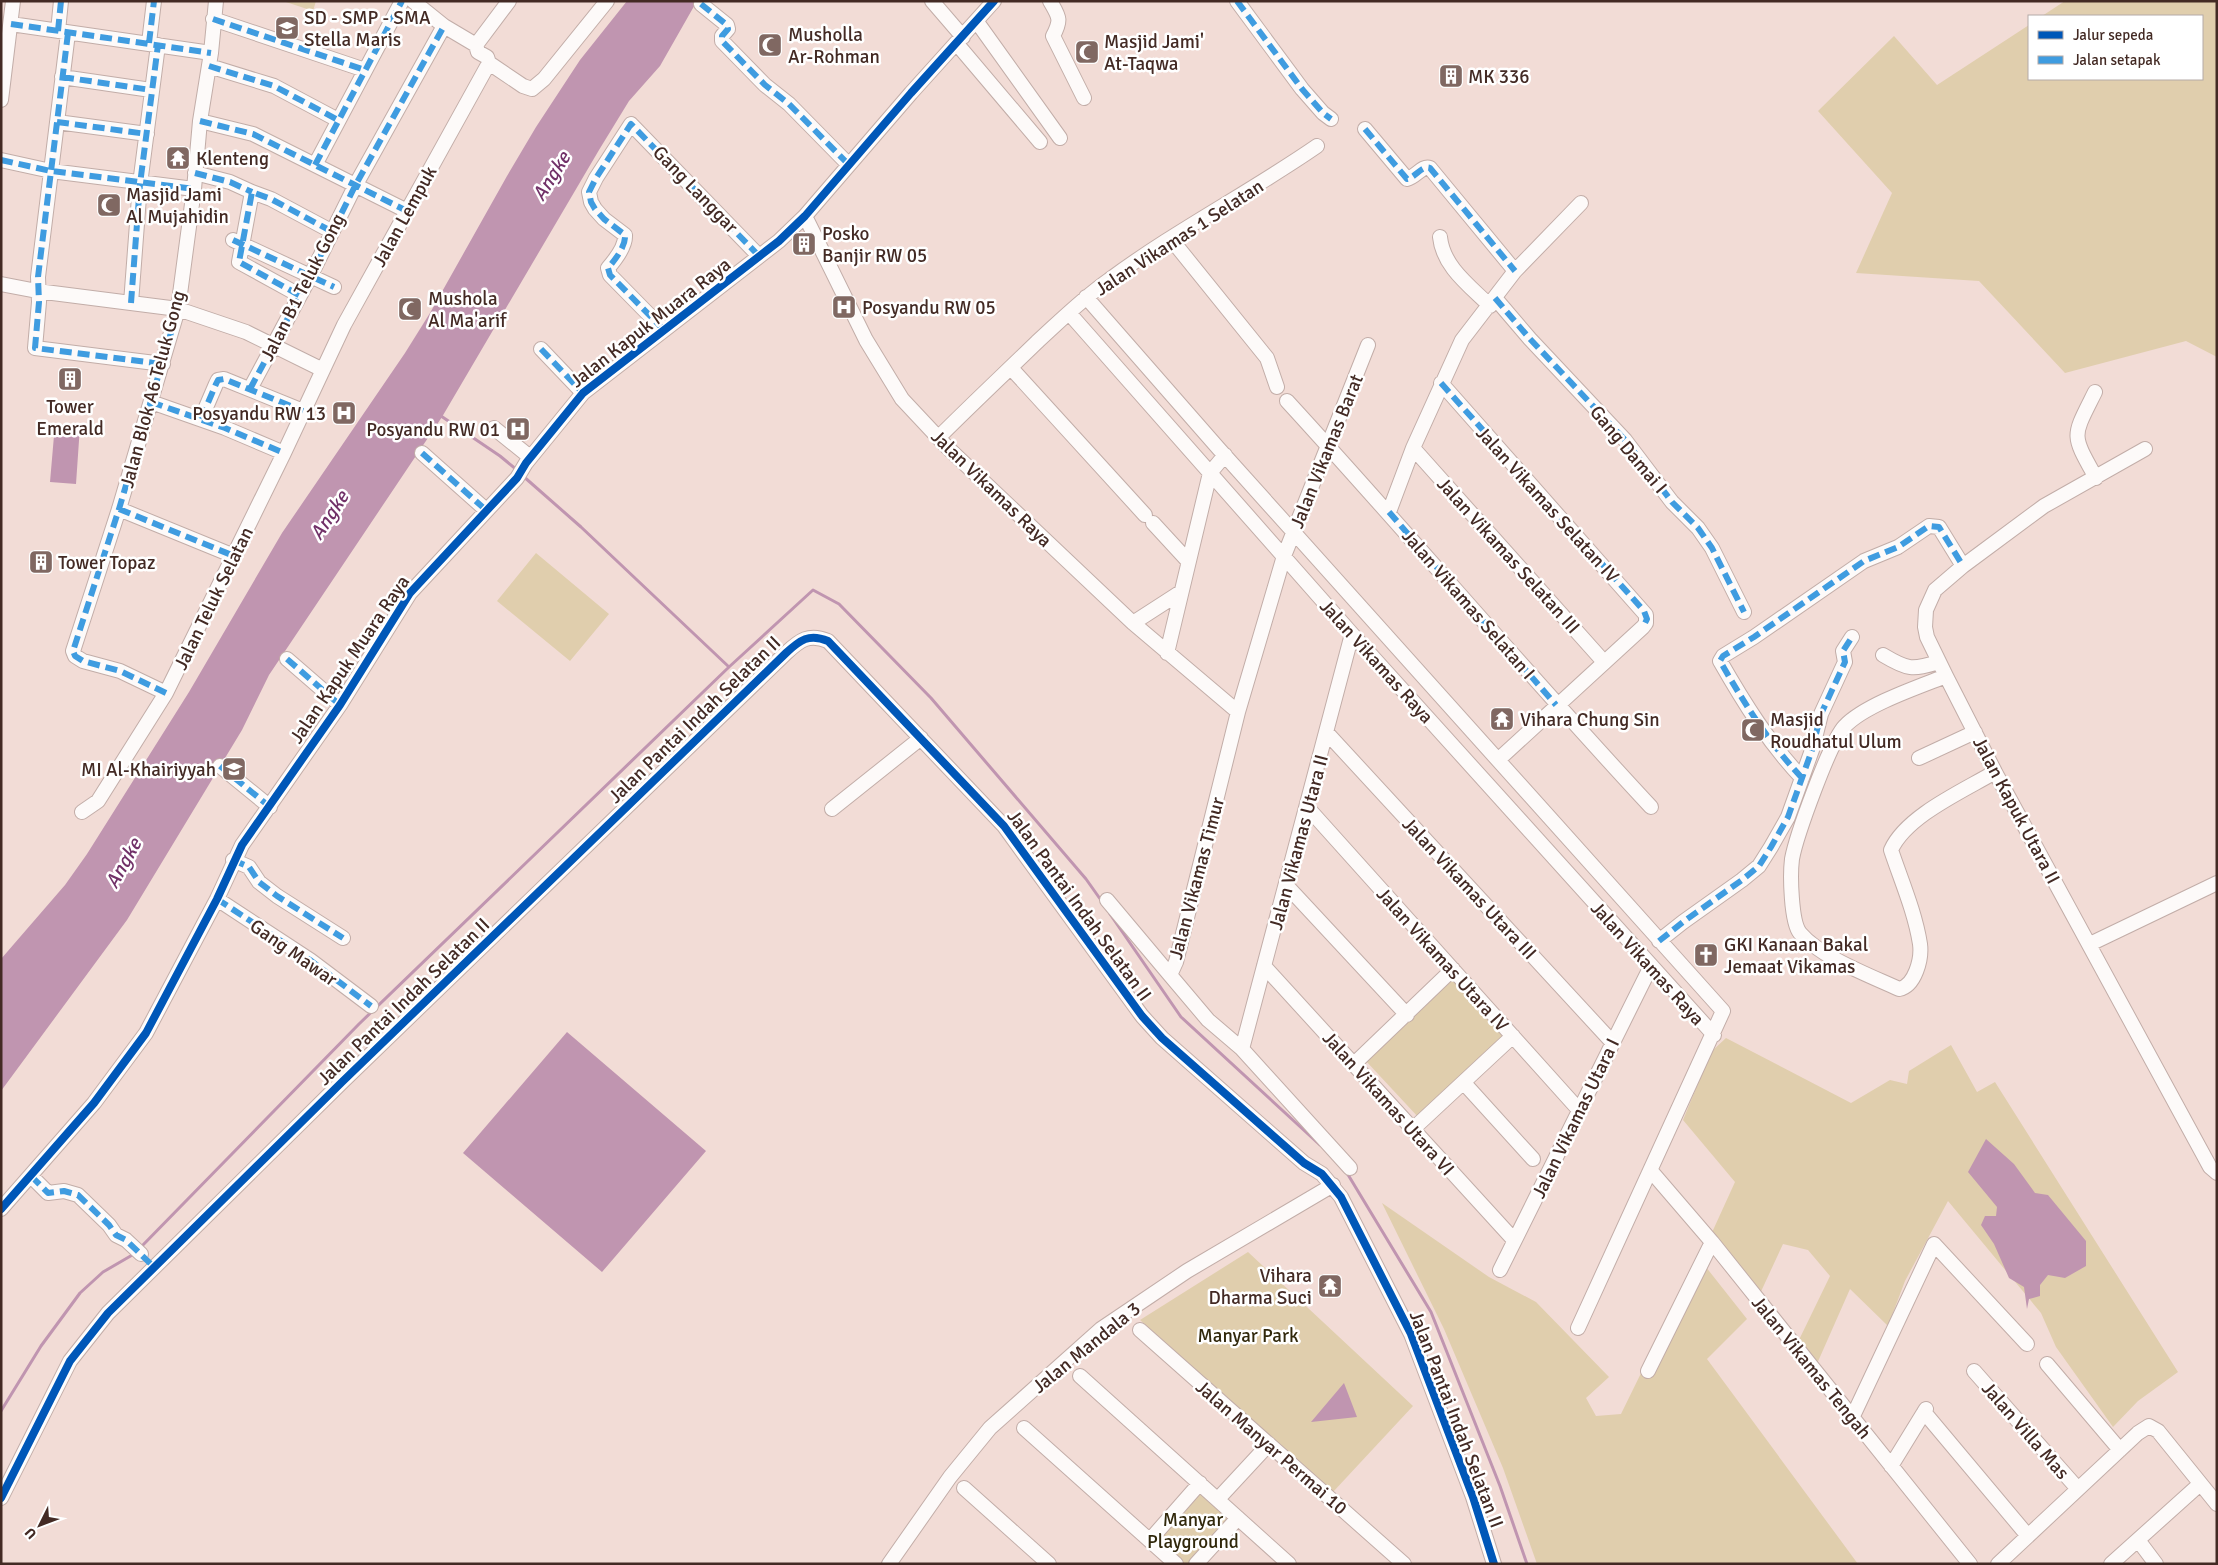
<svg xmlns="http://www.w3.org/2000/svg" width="2218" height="1565" font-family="Signika,sans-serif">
  <rect width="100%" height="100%" fill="#f2dcd6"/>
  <!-- green -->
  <path fill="#e0cead" d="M 283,1 L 316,1 L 313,11 Z
    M 2065,1 L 2217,1 L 2217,357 L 2186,341 L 2065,373 L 1979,281 L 1856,273 L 1892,193 L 1818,111 L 1894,36 L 1937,85 L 2029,25 L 2029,79 L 2202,79 L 2202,16 L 2042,16 Z
    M 536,553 L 609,614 L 570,661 L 497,601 Z
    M 1456,976 L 1509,1034 L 1419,1118 L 1365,1060 Z
    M 1726,1038 L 1851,1103 L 1890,1080 L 1907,1084 L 1909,1071 L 1951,1045 L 1977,1092 L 1995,1082 L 2178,1372 L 2138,1401 L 2113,1427 L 2056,1347 L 2041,1313 L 1948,1201 L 1905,1281 L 1888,1326 L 1850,1289 L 1816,1366 L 1797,1344 L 1830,1276 L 1808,1250 L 1783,1244 L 1758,1298 L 1709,1239 L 1735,1182 L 1683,1120 L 1711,1052 Z
    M 1382,1203 L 1489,1277 L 1536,1302 L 1609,1377 L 1586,1398 L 1596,1416 L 1621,1414 L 1698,1257 L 1747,1319 L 1707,1359 L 1858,1564 L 1537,1564 L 1503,1468 L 1444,1329 Z
    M 1248,1252 L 1413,1406 L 1333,1492 L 1140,1320 Z
    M 1199,1487 L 1232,1516 L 1193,1564 L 1179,1564 L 1153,1540 Z"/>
  <!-- water -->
  <path fill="#c095b0" d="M 627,1 L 697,1 L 660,66 L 629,101 L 599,150 L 442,417 L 269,675 L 242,730 L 127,920 L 1,1091 L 1,959 L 65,885 L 87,854 L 189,692 L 282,533 L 405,353 L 430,313 L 507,176 L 536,127 L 580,60 Z
    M 55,424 L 80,426 L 76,484 L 50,482 Z
    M 567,1032 L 706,1151 L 602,1272 L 463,1153 Z
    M 1986,1139 L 2014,1164 L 2035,1193 L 2048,1195 L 2086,1241 L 2086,1266 L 2065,1278 L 2048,1275 L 2040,1285 L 2040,1296 L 2029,1299 L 2027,1309 L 2024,1287 L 2009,1278 L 1994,1244 L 1981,1225 L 1985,1216 L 1996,1216 L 1997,1207 L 1968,1172 Z
    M 1344,1383 L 1357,1417 L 1311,1422 Z"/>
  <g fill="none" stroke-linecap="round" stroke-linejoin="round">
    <!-- stream -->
    <path stroke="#c095b0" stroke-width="3" d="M 441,416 L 500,456 L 517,470
      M 523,476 L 581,527 L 729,667 L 813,590 L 839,604 L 931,698 L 1086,879 L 1103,903
      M 1110,914 L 1181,1017 L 1320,1145
      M 1347,1173 L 1431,1312 L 1500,1486 L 1527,1564
      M 140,1248 L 359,1024 L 729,667
      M 1,1411 L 41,1346 L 80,1293 L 103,1272 L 134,1254"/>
    <defs>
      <path id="street" d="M 413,1 L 444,26 L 476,45 L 478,52 L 487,57 L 489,63 L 523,86 L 532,89 L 544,79 L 607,1
        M 932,1 L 963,37
        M 1050,1 C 1059,17 1062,19 1053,36 L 1084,98
        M 1237,1 L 1302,89 L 1323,113 L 1331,119
        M 701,4 L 727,25 L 728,29 L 722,36 L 722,41 L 765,85 L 789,104 L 849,165
        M 213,19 L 365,70
        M 977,22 L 1060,138
        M 11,24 L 211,53
        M 58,31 L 61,1
        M 68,33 L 38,277 L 39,302 L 35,348 L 163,364
        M 149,43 L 154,1
        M 957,44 L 1040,142
        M 476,45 L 509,1
        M 209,66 L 274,86 L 338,120
        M 62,77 L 151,90
        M 1,100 L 13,1
        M 200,121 L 253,134 L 407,211
        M 57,122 L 147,134
        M 1365,129 L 1407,179 C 1416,177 1422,165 1430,168 L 1515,271
        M 1,160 L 51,171 L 194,189
        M 315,165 L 402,1
        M 195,173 L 230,182 L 252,192
        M 805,216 L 866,340 L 902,399 L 947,447 L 1133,623 L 1238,712
        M 1440,237 C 1443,267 1470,286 1490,306
        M 1171,239 L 1267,358 L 1277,387
        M 233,240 L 334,287
        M 1,284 L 37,291 L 178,309 L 246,332 L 323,370
        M 299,295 L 239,262 L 252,192 L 271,199 L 331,231
        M 1086,297 L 1219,449 L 1723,1011 L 1578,1328
        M 1495,298 L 1530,339 L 1625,440 L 1672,502 L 1698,528 L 1712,548 L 1744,612
        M 131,303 L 140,184 L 158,45
        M 1069,313 L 1352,634 L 1714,1035
        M 664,330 L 610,275 L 608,268 C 615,260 626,246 625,235 L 604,219 L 595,209 L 591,202 L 589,192 L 596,178 L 631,124 L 759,256
        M 541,349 L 583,393
        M 1011,368 L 1145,515
        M 1441,383 L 1646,615 L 1646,623 L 1643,627 L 1498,760
        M 250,389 L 311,275 L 355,186 L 444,26
        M 2095,392 C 2072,438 2071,433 2096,478
        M 1287,401 C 1410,535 1527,674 1651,807
        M 151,402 L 225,428 L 284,453
        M 201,419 L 216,384 L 218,380 L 224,379 L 303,411
        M 494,428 L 530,457
        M 939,437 C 971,405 1004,374 1037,342 C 1060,321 1083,298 1109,280 C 1175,231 1249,193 1317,146
        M 1413,448 L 1604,662
        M 2145,449 L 2044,506 L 1963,566 L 1935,590 L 1926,610 L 1925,627 L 1927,637 L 1946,676 L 1995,772 L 2210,1167 L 2217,1173
        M 422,453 L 486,510
        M 119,509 L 234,556
        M 1389,512 L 1413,448 L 1462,340 L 1515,271 L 1581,203
        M 1153,523 L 1188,561
        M 1133,623 L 1181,592
        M 1167,653 L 1210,473 L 1225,455
        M 1883,655 C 1908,670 1912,670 1939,662
        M 287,659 L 340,705
        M 1946,676 C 1918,687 1865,705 1845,726 C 1830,741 1796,837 1792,859 C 1790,875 1791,922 1800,933 C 1820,957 1871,976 1899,989 C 1915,986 1922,959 1920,944 C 1915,912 1901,880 1891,850 C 1906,816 1963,791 1995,772
        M 166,693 L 120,671 L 83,661 L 75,656 L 73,651 L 119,509 L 178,309 L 194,189 L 200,121 L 211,53 L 216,1
        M 1327,733 L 1613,1043
        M 1919,758 L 1975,732
        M 220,766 L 270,807
        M 1802,778 C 1769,743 1744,703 1720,661 L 1723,656 L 1754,637 L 1864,561 L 1898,547 L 1929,526 L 1939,527 L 1963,566
        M 1307,807 L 1579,1110
        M 832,809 L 921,738
        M 82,812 L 98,801 L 166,693 L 284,453 L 344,325 L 489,63
        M 233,860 L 249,867 L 259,882 L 277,896 L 343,938
        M 1286,885 L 1407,1015
        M 217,899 L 310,960 L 371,1006
        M 1107,900 L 1170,975
        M 1659,941 L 1683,922 L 1742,880 L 1759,866 L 1771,847 L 1788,817 L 1812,750 L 1821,714 L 1845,662 L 1843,651 L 1852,637
        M 2090,944 L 2217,883
        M 1264,966 L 1514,1240
        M 1242,1049 L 1352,634
        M 1354,1064 L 1453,969
        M 1464,1083 L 1533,1159
        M 1413,1129 L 1513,1036
        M 1350,1168 L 1242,1049 L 1208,1020 L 1170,975 L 1176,962 L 1238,712 L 1284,556 L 1368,345
        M 1651,1171 L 1712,1242 L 1970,1564
        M 31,1176 L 48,1193 L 64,1191 L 78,1195 L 109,1225 L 116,1235 L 126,1240 L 141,1254
        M 1,1209 L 94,1103 L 146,1033 L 217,899 L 242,845 L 340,705 L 410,593 L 517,478 L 526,463 L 583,393 L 779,241 L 805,216 L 911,93 L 994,1
        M 1500,1270 L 1651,966
        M 1140,1330 L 1404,1564
        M 2047,1364 L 2120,1450
        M 1648,1371 L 1712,1242
        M 1974,1371 L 2078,1489
        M 1080,1376 L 1289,1564
        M 1924,1412 L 2028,1536
        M 1852,1418 L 1934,1244 L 2027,1344
        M 1024,1428 L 1176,1564
        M 1891,1466 L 1926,1409
        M 964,1488 L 1049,1564
        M 1,1498 L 70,1361 L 108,1313 L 342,1082 L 786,653 C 800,640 809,633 828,641 L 1004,826 L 1142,1016 L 1162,1038 L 1304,1163 L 1322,1174 L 1341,1197 L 1411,1334 L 1473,1497 L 1494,1564
        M 1218,1499 L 1269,1444
        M 1150,1540 L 1200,1483
        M 2138,1540 L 2156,1564
        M 889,1564 L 950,1477 L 990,1428 L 1101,1329 L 1187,1271 L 1333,1185
        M 1196,1564 L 1238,1518
        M 1998,1564 L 2138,1433 L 2149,1426 L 2158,1431 L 2217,1504
        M 2111,1564 L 2200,1484"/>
    </defs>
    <!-- street casing -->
    <use href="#street" stroke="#c2ada8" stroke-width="16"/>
    <!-- street -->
    <use href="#street" stroke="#fdfaf9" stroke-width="14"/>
    <!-- quiet -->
    <path stroke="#3f9ce0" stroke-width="6" stroke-dasharray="12 6" stroke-linecap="butt" d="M 1237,1 L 1302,89 L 1323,113 L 1331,119
      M 701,4 L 727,25 L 728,29 L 722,36 L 722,41 L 765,85 L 789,104 L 849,165
      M 213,19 L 365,70
      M 11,24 L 211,53
      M 58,31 L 61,1
      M 68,33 L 38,277 L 39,302 L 35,348 L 163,364
      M 149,43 L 154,1
      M 209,66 L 274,86 L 338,120
      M 62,77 L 151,90
      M 200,121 L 253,134 L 407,211
      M 57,122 L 147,134
      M 1365,129 L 1407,179 C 1416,177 1422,165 1430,168 L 1515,271
      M 1,160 L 51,171 L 194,189
      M 315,165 L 402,1
      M 195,173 L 230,182 L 252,192
      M 233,240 L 334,287
      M 299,295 L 239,262 L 252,192 L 271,199 L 331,231
      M 1495,298 L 1530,339 L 1625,440 L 1672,502 L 1698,528 L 1712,548 L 1744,612
      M 131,303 L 140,184 L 158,45
      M 664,330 L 610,275 L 608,268 C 615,260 626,246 625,235 L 604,219 L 595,209 L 591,202 L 589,192 L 596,178 L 631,124 L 759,256
      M 541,349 L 583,393
      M 1441,383 L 1644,611 L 1647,619 L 1643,627
      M 250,389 L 311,275 L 355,186 L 444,26
      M 151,402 L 225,428 L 284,453
      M 201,419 L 216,384 L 218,380 L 224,379 L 303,411
      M 422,453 L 486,510
      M 119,509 L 234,556
      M 1389,512 L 1556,705
      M 287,659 L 340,705
      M 166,693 L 120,671 L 83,661 L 75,656 L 73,651 L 119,509 L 178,309
      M 220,766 L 270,807
      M 1802,778 C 1769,743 1744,703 1720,661 L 1723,656 L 1754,637 L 1864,561 L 1898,547 L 1929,526 L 1939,527 L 1963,566
      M 233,860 L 249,867 L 259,882 L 277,896 L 343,938
      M 217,899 L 310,960 L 371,1006
      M 1659,941 L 1683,922 L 1742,880 L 1759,866 L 1771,847 L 1788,817 L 1812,750 L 1821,714 L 1845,662 L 1843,651 L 1852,637
      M 31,1176 L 48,1193 L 64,1191 L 78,1195 L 109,1225 L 116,1235 L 126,1240 L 155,1268"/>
    <defs>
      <path id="cycleway" d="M 1,1209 L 94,1103 L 146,1033 L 217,899 L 242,845 L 340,705 L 410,593 L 517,478 L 526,463 L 583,393 L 779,241 L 805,216 L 911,93 L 994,1
        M 1,1498 L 70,1361 L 108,1313 L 342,1082 L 786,653 C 800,640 809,633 828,641 L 1004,826 L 1142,1016 L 1162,1038 L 1304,1163 L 1322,1174 L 1341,1197 L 1411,1334 L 1473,1497 L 1494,1564"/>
    </defs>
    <!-- cycleway casing -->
    <use href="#cycleway" stroke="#fff" stroke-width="11"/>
    <!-- cycleway -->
    <use href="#cycleway" stroke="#0057b8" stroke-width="8"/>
  </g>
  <!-- icons -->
  <defs>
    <symbol id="school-square" viewBox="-11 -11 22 22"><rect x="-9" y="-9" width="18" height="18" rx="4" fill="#806862" stroke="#fff"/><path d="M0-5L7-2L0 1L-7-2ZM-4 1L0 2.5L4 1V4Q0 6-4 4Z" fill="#fff"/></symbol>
    <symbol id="mosque-square" viewBox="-11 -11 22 22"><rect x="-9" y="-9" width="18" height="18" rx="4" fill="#806862" stroke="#fff"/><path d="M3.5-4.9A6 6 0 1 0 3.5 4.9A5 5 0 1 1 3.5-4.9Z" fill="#fff"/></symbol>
    <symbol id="building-square" viewBox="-11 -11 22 22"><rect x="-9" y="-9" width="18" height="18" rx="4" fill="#806862" stroke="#fff"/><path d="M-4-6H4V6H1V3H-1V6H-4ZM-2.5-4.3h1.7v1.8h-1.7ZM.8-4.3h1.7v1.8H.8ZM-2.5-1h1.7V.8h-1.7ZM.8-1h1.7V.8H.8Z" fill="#fff"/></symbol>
    <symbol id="temple-square" viewBox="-11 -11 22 22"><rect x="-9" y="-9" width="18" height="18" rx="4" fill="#806862" stroke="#fff"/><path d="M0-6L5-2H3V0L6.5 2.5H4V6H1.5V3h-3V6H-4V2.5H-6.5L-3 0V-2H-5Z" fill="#fff"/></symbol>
    <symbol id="hospital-square" viewBox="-11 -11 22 22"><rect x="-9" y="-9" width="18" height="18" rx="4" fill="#806862" stroke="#fff"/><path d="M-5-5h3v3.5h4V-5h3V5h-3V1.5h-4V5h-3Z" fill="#fff"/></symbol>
    <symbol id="church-square" viewBox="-11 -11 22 22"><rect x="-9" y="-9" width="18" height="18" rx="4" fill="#806862" stroke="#fff"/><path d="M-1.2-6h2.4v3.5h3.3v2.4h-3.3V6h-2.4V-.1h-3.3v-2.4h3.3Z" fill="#fff"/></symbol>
  </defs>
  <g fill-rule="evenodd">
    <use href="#school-square" x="273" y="14" width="28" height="28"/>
    <use href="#mosque-square" x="756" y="31" width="28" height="28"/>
    <use href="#mosque-square" x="1073" y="38" width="28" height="28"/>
    <use href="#building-square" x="1437" y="62" width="28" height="28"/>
    <use href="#temple-square" x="164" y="144" width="28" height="28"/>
    <use href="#mosque-square" x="95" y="191" width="28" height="28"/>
    <use href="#building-square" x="790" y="230" width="28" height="28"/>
    <use href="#hospital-square" x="830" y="293" width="28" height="28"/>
    <use href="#mosque-square" x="396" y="295" width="28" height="28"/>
    <use href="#building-square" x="56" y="365" width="28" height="28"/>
    <use href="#hospital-square" x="330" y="399" width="28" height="28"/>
    <use href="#hospital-square" x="504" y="415" width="28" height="28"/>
    <use href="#building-square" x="27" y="548" width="28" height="28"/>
    <use href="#temple-square" x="1488" y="705" width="28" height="28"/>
    <use href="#mosque-square" x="1739" y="716" width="28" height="28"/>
    <use href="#school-square" x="220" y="755" width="28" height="28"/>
    <use href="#church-square" x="1692" y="941" width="28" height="28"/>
    <use href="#temple-square" x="1316" y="1272" width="28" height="28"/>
  </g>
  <g text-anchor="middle" stroke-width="5" stroke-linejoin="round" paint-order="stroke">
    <!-- poi labels -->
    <g font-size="19" fill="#432a24" stroke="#fff" text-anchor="start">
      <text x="304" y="24">SD - SMP - SMA<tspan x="304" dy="22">Stella Maris</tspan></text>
      <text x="788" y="41">Musholla<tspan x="788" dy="22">Ar-Rohman</tspan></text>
      <text x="1104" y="48">Masjid Jami'<tspan x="1104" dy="22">At-Taqwa</tspan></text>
      <text x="1468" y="83">MK 336</text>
      <text x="196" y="165">Klenteng</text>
      <text x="126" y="201">Masjid Jami<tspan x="126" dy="22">Al Mujahidin</tspan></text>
      <text x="822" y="240">Posko<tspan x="822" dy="22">Banjir RW 05</tspan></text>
      <text x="428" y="305">Mushola<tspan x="428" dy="22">Al Ma'arif</tspan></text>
      <text x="862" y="314">Posyandu RW 05</text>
      <text x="70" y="413" text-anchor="middle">Tower<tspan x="70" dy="22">Emerald</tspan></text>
      <text x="326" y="420" text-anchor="end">Posyandu RW 13</text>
      <text x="500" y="436" text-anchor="end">Posyandu RW 01</text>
      <text x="58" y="569">Tower Topaz</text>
      <text x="1520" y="726">Vihara Chung Sin</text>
      <text x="1770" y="726">Masjid<tspan x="1770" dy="22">Roudhatul Ulum</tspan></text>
      <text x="216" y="776" text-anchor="end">MI Al-Khairiyyah</text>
      <text x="1724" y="951">GKI Kanaan Bakal<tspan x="1724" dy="22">Jemaat Vikamas</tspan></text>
      <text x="1312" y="1282" text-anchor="end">Vihara<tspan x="1312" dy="22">Dharma Suci</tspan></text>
    </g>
    <!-- street labels -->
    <g font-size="19" fill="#432a24" stroke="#fff">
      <text transform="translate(696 189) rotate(46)" y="7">Gang Langgar</text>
      <text transform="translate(404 216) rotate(-61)" y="7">Jalan Lempuk</text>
      <text transform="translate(1179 237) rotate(-33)" y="7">Jalan Vikamas 1 Selatan</text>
      <text transform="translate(302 287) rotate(-63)" y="7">Jalan B1 Teluk Gong</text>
      <text transform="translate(650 322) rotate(-38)" y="7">Jalan Kapuk Muara Raya</text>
      <text transform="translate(152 389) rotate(-75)" y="7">Jalan Blok A6 Teluk Gong</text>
      <text transform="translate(1629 449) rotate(50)" y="7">Gang Damai I</text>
      <text transform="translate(1326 451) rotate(-68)" y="7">Jalan Vikamas Barat</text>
      <text transform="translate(992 488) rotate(44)" y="7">Jalan Vikamas Raya</text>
      <text transform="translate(1548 504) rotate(48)" y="7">Jalan Vikamas Selatan IV</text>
      <text transform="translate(1509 555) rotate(48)" y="7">Jalan Vikamas Selatan III</text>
      <text transform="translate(213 598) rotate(-64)" y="7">Jalan Teluk Selatan</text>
      <text transform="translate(1469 604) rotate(49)" y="7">Jalan Vikamas Selatan I</text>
      <text transform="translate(349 659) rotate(-56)" y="7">Jalan Kapuk Muara Raya</text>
      <text transform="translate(1377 661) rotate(48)" y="7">Jalan Vikamas Raya</text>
      <text transform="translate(694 719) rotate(-44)" y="7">Jalan Pantai Indah Selatan II</text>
      <text transform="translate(2017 810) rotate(62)" y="7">Jalan Kapuk Utara II</text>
      <text transform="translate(1298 842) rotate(-75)" y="7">Jalan Vikamas Utara II</text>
      <text transform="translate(1196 878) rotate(-75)" y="7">Jalan Vikamas Timur</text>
      <text transform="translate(1470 888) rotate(47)" y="7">Jalan Vikamas Utara III</text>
      <text transform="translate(1080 905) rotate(54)" y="7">Jalan Pantai Indah Selatan II</text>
      <text transform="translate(294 952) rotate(35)" y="7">Gang Mawar</text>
      <text transform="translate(1443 959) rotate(48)" y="7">Jalan Vikamas Utara IV</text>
      <text transform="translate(1648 963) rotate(48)" y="7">Jalan Vikamas Raya</text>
      <text transform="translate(403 1001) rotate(-44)" y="7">Jalan Pantai Indah Selatan II</text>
      <text transform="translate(1389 1103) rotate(48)" y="7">Jalan Vikamas Utara VI</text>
      <text transform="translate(1575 1118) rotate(-64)" y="7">Jalan Vikamas Utara I</text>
      <text transform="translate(1086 1347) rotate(-39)" y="7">Jalan Mandala 3</text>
      <text transform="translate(1812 1367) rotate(51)" y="7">Jalan Vikamas Tengah</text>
      <text transform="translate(1457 1419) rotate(69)" y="7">Jalan Pantai Indah Selatan II</text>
      <text transform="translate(2026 1430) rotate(49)" y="7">Jalan Villa Mas</text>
      <text transform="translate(1272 1447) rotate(41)" y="7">Jalan Manyar Permai 10</text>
    </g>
    <!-- park labels -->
    <g font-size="19" fill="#31280b" stroke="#fff">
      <text x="1248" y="1342">Manyar Park</text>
      <text x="1193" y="1526">Manyar<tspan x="1193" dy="22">Playground</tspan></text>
    </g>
    <!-- water labels -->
    <g font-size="20" font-style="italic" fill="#713168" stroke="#fff">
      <text transform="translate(551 176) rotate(-58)" y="7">Angke</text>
      <text transform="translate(329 515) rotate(-57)" y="7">Angke</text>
      <text transform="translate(123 863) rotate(-61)" y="7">Angke</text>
    </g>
  </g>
  <!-- border -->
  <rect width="2218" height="1565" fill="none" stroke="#432a24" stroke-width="5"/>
  <!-- legend -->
  <rect x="2028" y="15" width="175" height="65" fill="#ffffff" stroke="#b4aaa7"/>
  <rect x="2038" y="31" width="25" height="8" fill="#0057b8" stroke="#b4aaa7"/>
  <text x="2073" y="40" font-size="15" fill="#432a24">Jalur sepeda</text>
  <rect x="2038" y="56" width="25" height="8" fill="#3f9ce0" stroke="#b4aaa7"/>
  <text x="2073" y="65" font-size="15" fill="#432a24">Jalan setapak</text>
  <!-- north arrow -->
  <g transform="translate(40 1525) rotate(228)" stroke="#ffffff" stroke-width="4" paint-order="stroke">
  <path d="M0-4L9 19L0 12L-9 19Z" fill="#432a24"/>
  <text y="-8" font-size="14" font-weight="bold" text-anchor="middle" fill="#432a24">U</text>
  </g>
</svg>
